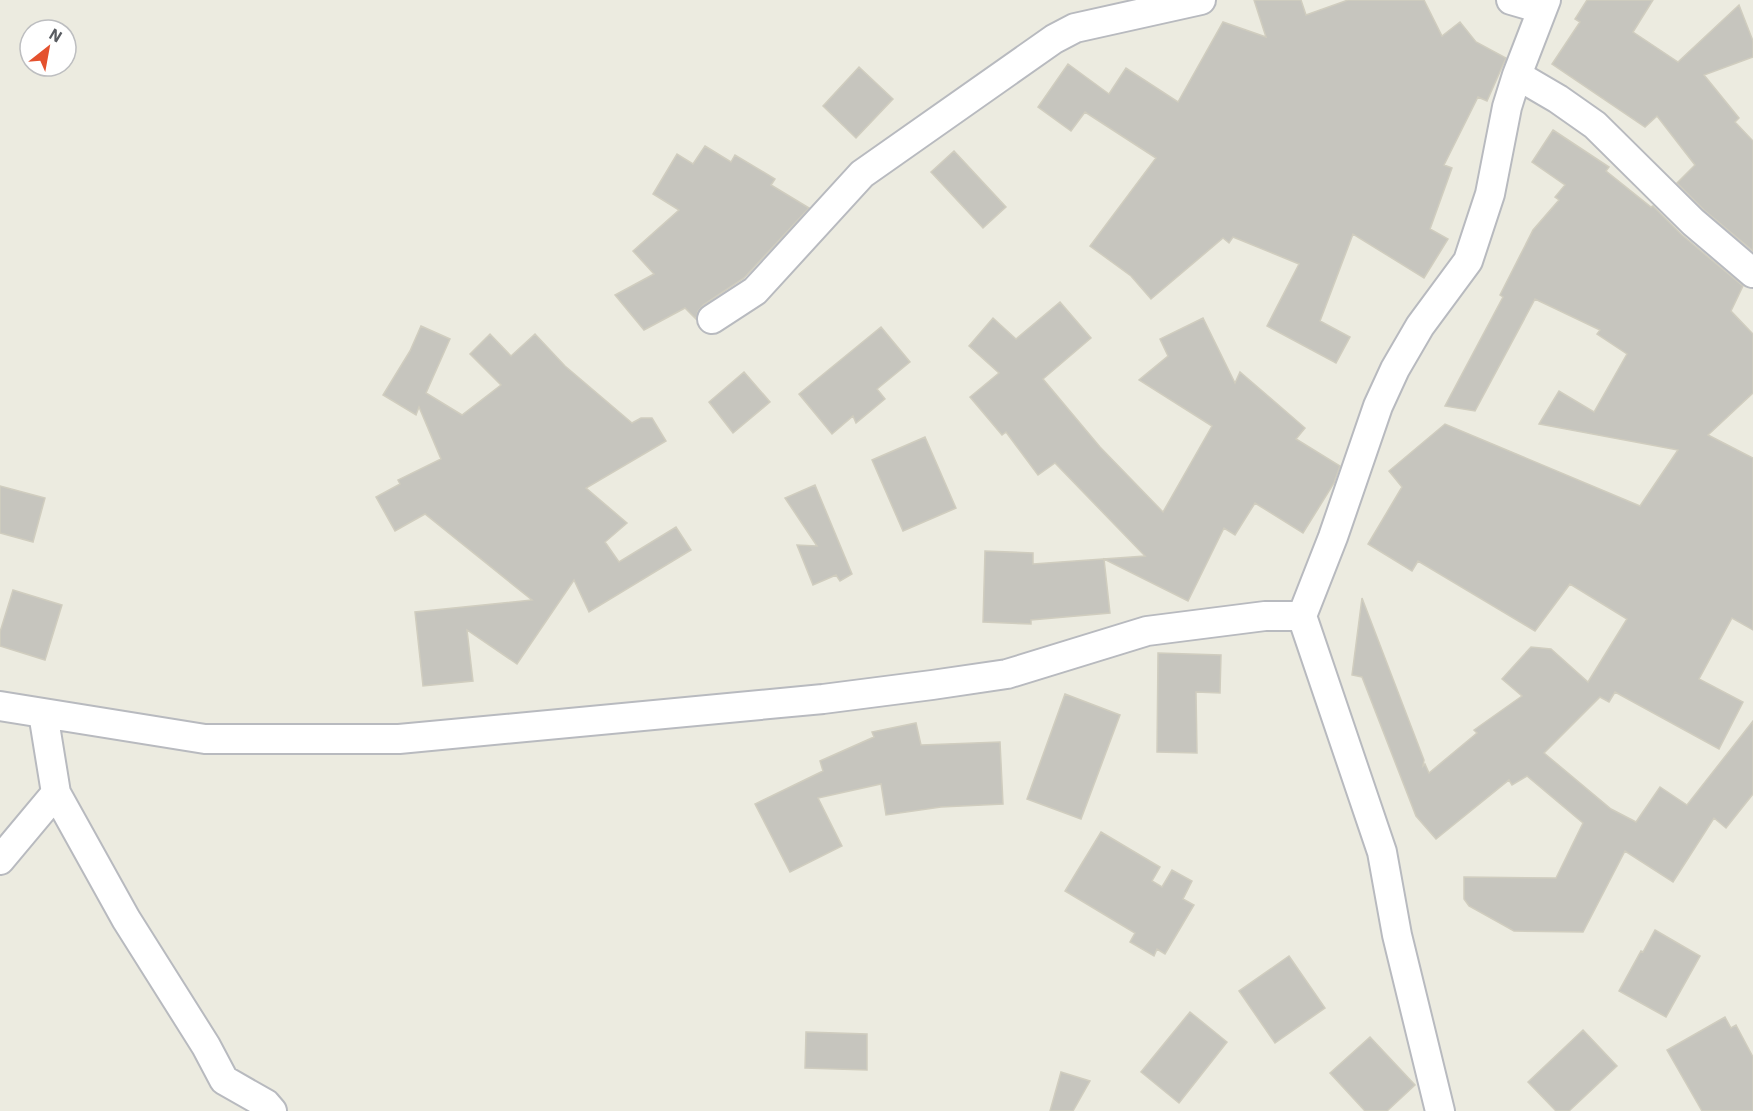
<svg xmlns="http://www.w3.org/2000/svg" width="1753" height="1111" font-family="'IBM Plex Sans',sans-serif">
  <rect width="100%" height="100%" fill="#ecebe0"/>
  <!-- building -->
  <path fill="#c6c5be" stroke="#d0cdbf" stroke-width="1.5" d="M 1254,0 L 1301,0 L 1306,15 L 1348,0 L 1424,0 L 1442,36 L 1460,22 L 1476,42 L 1506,58 L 1487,101 L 1478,97 L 1444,165 L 1452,168 L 1430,229 L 1448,239 L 1424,278 L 1353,234 L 1320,321 L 1350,337 L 1336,363 L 1267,326 L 1299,264 L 1233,237 L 1229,243 L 1223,238 L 1151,299 L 1131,276 L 1090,246 L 1156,158 L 1085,112 L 1071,131 L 1038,107 L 1068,64 L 1109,94 L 1126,68 L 1178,102 L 1223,22 L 1266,37 Z
    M 1587,0 L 1653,0 L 1633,32 L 1678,62 L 1739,5 L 1753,41 L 1753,57 L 1704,75 L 1739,118 L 1735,122 L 1753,141 L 1753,251 L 1704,210 L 1677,183 L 1695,165 L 1657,116 L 1645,127 L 1552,64 L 1580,22 L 1575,19 Z
    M 859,67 L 893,99 L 856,138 L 823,106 Z
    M 1553,130 L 1609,167 L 1606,171 L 1651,207 L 1653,206 L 1682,235 L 1743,286 L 1731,311 L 1753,334 L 1753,393 L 1708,435 L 1753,458 L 1753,630 L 1732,618 L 1699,679 L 1743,702 L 1719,749 L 1615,692 L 1609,702 L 1600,697 L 1544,753 L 1611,809 L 1636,822 L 1660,787 L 1687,805 L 1753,721 L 1753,794 L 1726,828 L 1714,818 L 1673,882 L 1625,851 L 1583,932 L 1514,931 L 1469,906 L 1464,899 L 1464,877 L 1556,878 L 1583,823 L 1527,776 L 1512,785 L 1509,780 L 1436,839 L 1416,816 L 1362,677 L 1352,675 L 1362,598 L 1424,760 L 1423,766 L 1425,764 L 1429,773 L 1477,733 L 1474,730 L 1522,696 L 1502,679 L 1531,647 L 1551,649 L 1588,682 L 1627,619 L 1570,584 L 1535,631 L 1418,561 L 1412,571 L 1368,544 L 1402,487 L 1389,471 L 1445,424 L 1640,506 L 1678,450 L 1539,424 L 1559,391 L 1594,412 L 1627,354 L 1597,334 L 1600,330 L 1535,299 L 1475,411 L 1445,406 L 1503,297 L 1500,295 L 1533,230 L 1559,200 L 1555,197 L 1565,185 L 1532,162 Z
    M 705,146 L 731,162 L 735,155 L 775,179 L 771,185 L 809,208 L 744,278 L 703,305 L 698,311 L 696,319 L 685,308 L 644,330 L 615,295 L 654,274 L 633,251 L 679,210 L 653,194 L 677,154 L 693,164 Z
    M 954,151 L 1006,207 L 983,228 L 931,172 Z
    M 1060,302 L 1091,338 L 1043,379 L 1100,447 L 1163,512 L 1212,426 L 1139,380 L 1168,356 L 1160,339 L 1203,318 L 1235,383 L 1240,372 L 1305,428 L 1296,439 L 1340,466 L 1334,483 L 1303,533 L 1255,503 L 1235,535 L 1224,528 L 1188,601 L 1104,559 L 1110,613 L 1031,620 L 1031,624 L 983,622 L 985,551 L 1033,553 L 1033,564 L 1145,556 L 1055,463 L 1038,475 L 1006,432 L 1002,435 L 970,397 L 999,373 L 969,346 L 993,318 L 1016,339 Z
    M 421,326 L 450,339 L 426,393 L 462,415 L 501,385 L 470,354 L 490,334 L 511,356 L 535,334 L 565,366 L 632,423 L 641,418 L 652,418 L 666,441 L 586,488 L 627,523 L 605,542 L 619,562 L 676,527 L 691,550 L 589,612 L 574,580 L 517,664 L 467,630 L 473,681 L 423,686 L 415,612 L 532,600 L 425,514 L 395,531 L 376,497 L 400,484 L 398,480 L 441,459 L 419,407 L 416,415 L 383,395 L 410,351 Z
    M 881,327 L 910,362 L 877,389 L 885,399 L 856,423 L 853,416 L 832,434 L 799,394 Z
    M 744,372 L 770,402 L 733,433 L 709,402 Z
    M 925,437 L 956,508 L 903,531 L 872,460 Z
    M 815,485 L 852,574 L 840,581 L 836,575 L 813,585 L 797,545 L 817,546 L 785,498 Z
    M 0,486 L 45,498 L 33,542 L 0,533 Z
    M 13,590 L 62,605 L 45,660 L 0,646 L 0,632 Z
    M 1158,653 L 1221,655 L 1220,693 L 1196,692 L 1197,753 L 1157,752 Z
    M 1065,694 L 1120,715 L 1081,819 L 1027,799 Z
    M 916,723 L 921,745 L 1000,742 L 1003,804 L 941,807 L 886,815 L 881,784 L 818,798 L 842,846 L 790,872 L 755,804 L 823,771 L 820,761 L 874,737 L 872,732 Z
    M 1101,832 L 1160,867 L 1152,881 L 1162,887 L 1172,870 L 1192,881 L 1183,899 L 1194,905 L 1165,954 L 1157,949 L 1154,956 L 1130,942 L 1135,933 L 1065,891 Z
    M 1655,930 L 1700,956 L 1666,1017 L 1619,991 L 1641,951 L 1643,952 Z
    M 1289,956 L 1325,1008 L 1275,1043 L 1239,991 Z
    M 1190,1012 L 1227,1042 L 1179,1103 L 1141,1072 Z
    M 1725,1017 L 1731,1028 L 1736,1025 L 1753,1057 L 1753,1111 L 1702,1111 L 1667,1050 Z
    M 1583,1030 L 1617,1066 L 1569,1111 L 1556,1111 L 1528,1082 Z
    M 806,1032 L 867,1034 L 867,1070 L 805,1068 Z
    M 1370,1037 L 1415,1085 L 1387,1111 L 1365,1111 L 1330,1073 Z
    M 1061,1072 L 1090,1081 L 1073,1111 L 1050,1111 Z"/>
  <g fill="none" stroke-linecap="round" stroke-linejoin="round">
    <defs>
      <path id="street" d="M 1511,0 L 1542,9
        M 1517,75 L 1558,99 L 1595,125 L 1693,222 L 1753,273
        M 712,319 L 755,291 L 862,174 L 1054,39 L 1075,28 L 1201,0
        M 0,706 L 205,739 L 399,739 L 823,699 L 932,685 L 1007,674 L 1147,631 L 1265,616 L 1302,616
        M 43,713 L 56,793 L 126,919 L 206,1046 L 224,1080 L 266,1104 L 272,1111
        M 0,860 L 56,793
        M 1440,1111 L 1397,935 L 1382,852 L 1302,616 L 1333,537 L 1378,406 L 1395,369 L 1420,326 L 1468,261 L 1490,194 L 1507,107 L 1517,75 L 1546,0"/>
    </defs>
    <!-- street casing -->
    <use href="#street" stroke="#b8babf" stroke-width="32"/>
    <!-- street -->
    <use href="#street" stroke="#fff" stroke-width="28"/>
  </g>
  <!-- north arrow -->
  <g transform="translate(48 48) rotate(31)"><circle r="28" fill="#ffffff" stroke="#bdbec0" stroke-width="1.5"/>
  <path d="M0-4.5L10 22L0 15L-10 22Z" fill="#e4512e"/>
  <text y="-9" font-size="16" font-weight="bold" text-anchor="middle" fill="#595c61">N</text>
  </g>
</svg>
